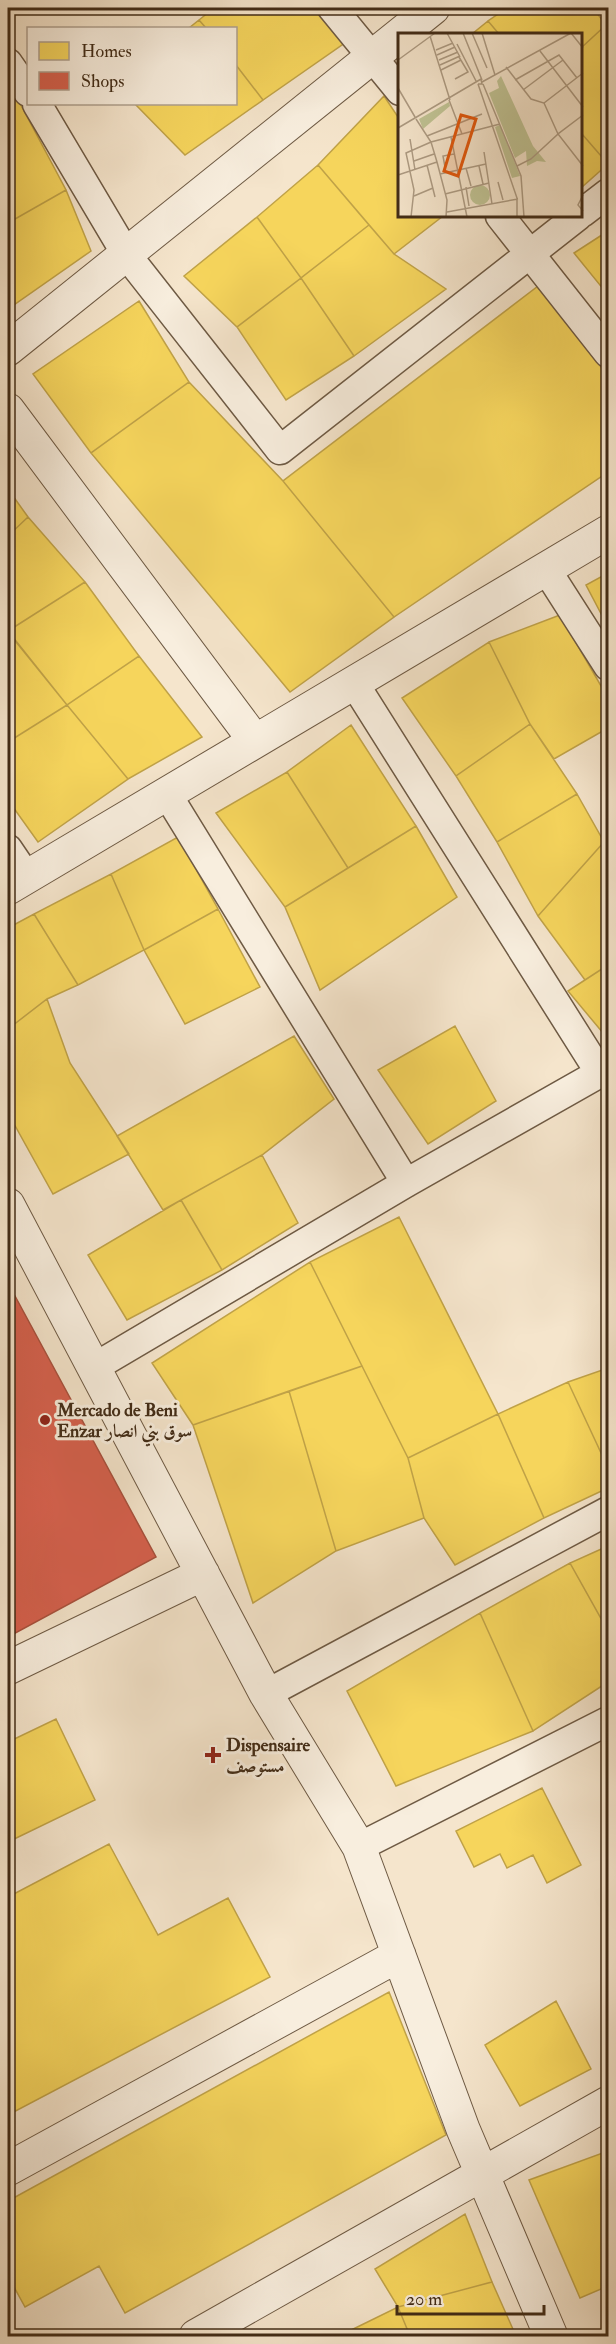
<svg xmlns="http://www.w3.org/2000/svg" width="616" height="2344" font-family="'IM FELL Double Pica',Amiri,serif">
  <rect width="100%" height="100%" fill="#f5e5cc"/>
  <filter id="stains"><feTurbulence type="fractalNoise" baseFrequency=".00333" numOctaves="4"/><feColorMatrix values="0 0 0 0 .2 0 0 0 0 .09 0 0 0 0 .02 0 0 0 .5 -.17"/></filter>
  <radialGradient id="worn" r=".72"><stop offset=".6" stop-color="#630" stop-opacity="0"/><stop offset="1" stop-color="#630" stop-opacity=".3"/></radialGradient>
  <!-- homes -->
  <path fill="#f6d55c" stroke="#c0a247" stroke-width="1.5" d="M 214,8 L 322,8 L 349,40 L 263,100 L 236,65 L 236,28 L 206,28 L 199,20 Z
    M 507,8 L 593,8 L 606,25 L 582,47 L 582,34 L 499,34 L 488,21 Z
    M 199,20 L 206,28 L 189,28 Z
    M 488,21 L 499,34 L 472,34 Z
    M 606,25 L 608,29 L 608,164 L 582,134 L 582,47 Z
    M 236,65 L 263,100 L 185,155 L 135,104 L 236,104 Z
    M 15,94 L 66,190 L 8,223 L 8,97 Z
    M 384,96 L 400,120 L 400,216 L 443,216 L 394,254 L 318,165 Z
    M 582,134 L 608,164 L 582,187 Z
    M 318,165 L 369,225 L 301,278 L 257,217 Z
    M 66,190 L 91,251 L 8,309 L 8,223 Z
    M 257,217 L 301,278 L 237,327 L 184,276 Z
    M 369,225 L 394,254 L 446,289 L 354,356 L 301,278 Z
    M 608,231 L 608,295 L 574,253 Z
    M 301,278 L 354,356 L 286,400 L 237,327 Z
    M 542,283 L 608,377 L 608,472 L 394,617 L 283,481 Z
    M 139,301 L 189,382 L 91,453 L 33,374 Z
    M 189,382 L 283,481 L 394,617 L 290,692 L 91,453 Z
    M 8,489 L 28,517 L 8,536 Z
    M 28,517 L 85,582 L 8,631 L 8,536 Z
    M 608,573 L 608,627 L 586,585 Z
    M 85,582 L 139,656 L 67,705 L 8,631 Z
    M 560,615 L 608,698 L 608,728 L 554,759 L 530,724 L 489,642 Z
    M 8,632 L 67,705 L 8,742 Z
    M 489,642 L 530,724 L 456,776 L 402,698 Z
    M 139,656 L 202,737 L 128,779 L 67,705 Z
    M 67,705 L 128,779 L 38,842 L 8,800 L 8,742 Z
    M 530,724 L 577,794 L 497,842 L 456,776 Z
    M 351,725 L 416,826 L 348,868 L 287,772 Z
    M 287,772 L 348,868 L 285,907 L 216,813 Z
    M 577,794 L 604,842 L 538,916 L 497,842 Z
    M 416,826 L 457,897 L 320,990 L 285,907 Z
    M 178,837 L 218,909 L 144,950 L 111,874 Z
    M 604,842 L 608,847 L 608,965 L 585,980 L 538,916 Z
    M 111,874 L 144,950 L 78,985 L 34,914 Z
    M 218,909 L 260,987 L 185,1024 L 144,950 Z
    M 34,914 L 78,985 L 47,999 L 8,1029 L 8,928 Z
    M 608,965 L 608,1039 L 568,991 Z
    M 47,999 L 70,1063 L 129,1154 L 53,1194 L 8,1113 L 8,1029 Z
    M 455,1026 L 496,1101 L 428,1144 L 378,1070 Z
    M 294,1036 L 334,1099 L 262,1155 L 163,1210 L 117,1136 Z
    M 262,1155 L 298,1223 L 222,1270 L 181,1200 Z
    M 181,1200 L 222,1270 L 127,1320 L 88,1255 Z
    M 399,1217 L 498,1414 L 408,1458 L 310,1262 Z
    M 310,1262 L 362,1366 L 193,1425 L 152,1363 Z
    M 362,1366 L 408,1458 L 424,1518 L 336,1551 L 289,1391 Z
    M 608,1368 L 608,1468 L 568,1382 Z
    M 568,1382 L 608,1468 L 608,1488 L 544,1518 L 498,1414 Z
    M 289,1391 L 336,1551 L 253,1603 L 193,1425 Z
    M 498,1414 L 544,1518 L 455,1565 L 424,1518 L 408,1458 Z
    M 608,1546 L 608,1631 L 570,1563 Z
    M 570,1563 L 608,1631 L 608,1682 L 533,1731 L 480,1613 Z
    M 480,1613 L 533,1731 L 396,1786 L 347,1691 Z
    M 56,1719 L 95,1800 L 8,1842 L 8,1742 Z
    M 542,1788 L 581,1865 L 547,1883 L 533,1855 L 507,1868 L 500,1854 L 474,1867 L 456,1831 Z
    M 109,1844 L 158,1935 L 228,1898 L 270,1977 L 8,2115 L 8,1897 Z
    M 389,1992 L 446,2135 L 125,2313 L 99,2266 L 25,2307 L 8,2276 L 8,2201 Z
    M 556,2001 L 591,2069 L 520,2106 L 485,2045 Z
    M 608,2151 L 608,2286 L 580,2298 L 529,2180 Z
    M 465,2214 L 492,2282 L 398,2307 L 375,2269 Z
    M 492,2282 L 516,2336 L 410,2336 L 398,2307 Z
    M 398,2307 L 410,2336 L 339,2336 Z"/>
  <!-- shops -->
  <path fill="#d6604d" stroke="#a9503c" stroke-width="1.5" d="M 8,1283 L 156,1557 L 8,1637 Z"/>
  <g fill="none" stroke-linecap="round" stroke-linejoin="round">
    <defs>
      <path id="lane" d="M 332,8 L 400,91
        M 8,63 L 28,92
        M 37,104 L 126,254 L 280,450 L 578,216
        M 582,213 L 608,193
        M 500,216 L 608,353
        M 546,569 L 608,666
        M 167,794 L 406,1183
        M 8,849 L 27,877
        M 93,1368 L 406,1183 L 600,1073 L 354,683
        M 266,1694 L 608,1511
        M 359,1847 L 608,1721"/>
      <path id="street" d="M 8,349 L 433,8
        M 8,410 L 255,741
        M 8,888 L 608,532
        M 8,1205 L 266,1694 L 359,1847 L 463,2129 L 551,2336
        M 8,1668 L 203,1574
        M 8,2169 L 399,1955
        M 196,2336 L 608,2103"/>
    </defs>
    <!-- lane casing -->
    <use href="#lane" stroke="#6e5a44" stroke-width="31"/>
    <!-- street casing -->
    <use href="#street" stroke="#6e5a44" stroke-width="35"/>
    <!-- lane -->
    <use href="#lane" stroke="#f8eede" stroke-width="28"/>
    <!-- street -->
    <use href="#street" stroke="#f8eede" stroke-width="33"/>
  </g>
  <!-- markers -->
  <g fill="#8f2418" stroke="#f8eede" stroke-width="2">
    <circle cx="45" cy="1420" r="6"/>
    <path d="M210 1746h6v6h6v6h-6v6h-6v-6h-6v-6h6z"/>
  </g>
  <g text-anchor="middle" stroke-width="6" stroke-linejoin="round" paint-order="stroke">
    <!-- poi labels -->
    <g font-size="18" font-weight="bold" fill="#412b16" stroke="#f8eede" text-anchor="start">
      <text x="57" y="1416">Mercado de Beni<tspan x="57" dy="21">Enzar سوق بني انصار</tspan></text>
      <text x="226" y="1751">Dispensaire<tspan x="226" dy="21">مستوصف</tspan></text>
    </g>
  </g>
  <!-- overview -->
  <g transform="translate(398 33)">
    <rect width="184" height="184" fill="#f5e5cc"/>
    <path d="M 103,43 L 135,113 L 148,129 L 139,128 L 129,133 L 128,118 L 117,125 L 91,60 L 101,55 L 99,48 ZM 51,69 L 52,73 L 25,96 L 21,86 ZM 102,92 L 122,143 L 114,145 L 97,94 ZM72 162a10 10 0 1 1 20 0a10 10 0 1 1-20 0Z" fill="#c0c394"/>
    <path fill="none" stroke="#ad9b83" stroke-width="1.5" d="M 49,0 L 62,24M 65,0 L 84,47M 74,0 L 89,35M 84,0 L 97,42M 173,0 L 185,15M 32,3 L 52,67M 59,11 L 78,48M 38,17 L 55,10M 142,18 L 185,74M 39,22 L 57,14M 0,27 L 37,0M 41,27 L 60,19M 42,32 L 62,23M 108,34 L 133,66 L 146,70 L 160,101 L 133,126 L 119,133M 43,37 L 63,27M 57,46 L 70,39 L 61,24M 117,47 L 161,22 L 179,45M 84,49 L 173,0M 80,51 L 119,165 L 119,184M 85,51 L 123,143 L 126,184M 0,55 L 17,84M 125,57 L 165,27M 51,67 L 64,101M 146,70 L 185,40M 185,82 L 160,101 L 185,133M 18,86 L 33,109 L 39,129 L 49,167 L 48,184M 0,95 L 83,46 L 84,51 L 80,51M 29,103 L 84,81M 53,104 L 69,184M 12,106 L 17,137M 86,119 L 94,171M 16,128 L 36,121M 29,132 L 37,164M 81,133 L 85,151M 47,134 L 45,123 L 56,121M 68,135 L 73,153M 42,141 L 88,131M 0,142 L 39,129M 100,149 L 105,167M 68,154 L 71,173M 47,161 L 91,150M 185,162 L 180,172 L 185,178M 16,163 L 35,155M 49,179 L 120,166M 13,184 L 16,157 L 8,120 L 33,109 L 102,91"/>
    <path fill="#e0570c" fill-opacity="0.15" stroke="#e0570c" stroke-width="3" d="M 63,82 L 78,86 L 60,143 L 46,138 Z"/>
    <rect width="184" height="184" fill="none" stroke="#412b16" stroke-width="3"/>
  </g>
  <!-- margin -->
  <rect width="616" height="2344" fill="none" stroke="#f5e5cc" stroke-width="30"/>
  <rect x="9" y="9" width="598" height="2326" fill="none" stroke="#412b16" stroke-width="3"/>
  <rect x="15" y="15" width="586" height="2314" fill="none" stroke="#412b16" stroke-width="1.5"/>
  <!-- legend -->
  <rect x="27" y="27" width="210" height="78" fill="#f8eede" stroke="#afa08e" stroke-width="1.5"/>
  <rect x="39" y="42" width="30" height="18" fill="#f6d55c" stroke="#afa08e" stroke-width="1.5"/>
  <text x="81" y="57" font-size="18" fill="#412b16">Homes</text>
  <rect x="39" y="72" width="30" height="18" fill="#d6604d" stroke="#afa08e" stroke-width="1.5"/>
  <text x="81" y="87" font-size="18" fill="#412b16">Shops</text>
  <!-- scale -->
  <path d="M397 2305v9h147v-9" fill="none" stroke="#412b16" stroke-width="3"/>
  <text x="406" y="2305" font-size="18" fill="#412b16" stroke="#f8eede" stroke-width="4.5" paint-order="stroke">20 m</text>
  <rect width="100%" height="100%" filter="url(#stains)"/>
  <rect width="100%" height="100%" fill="url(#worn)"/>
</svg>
